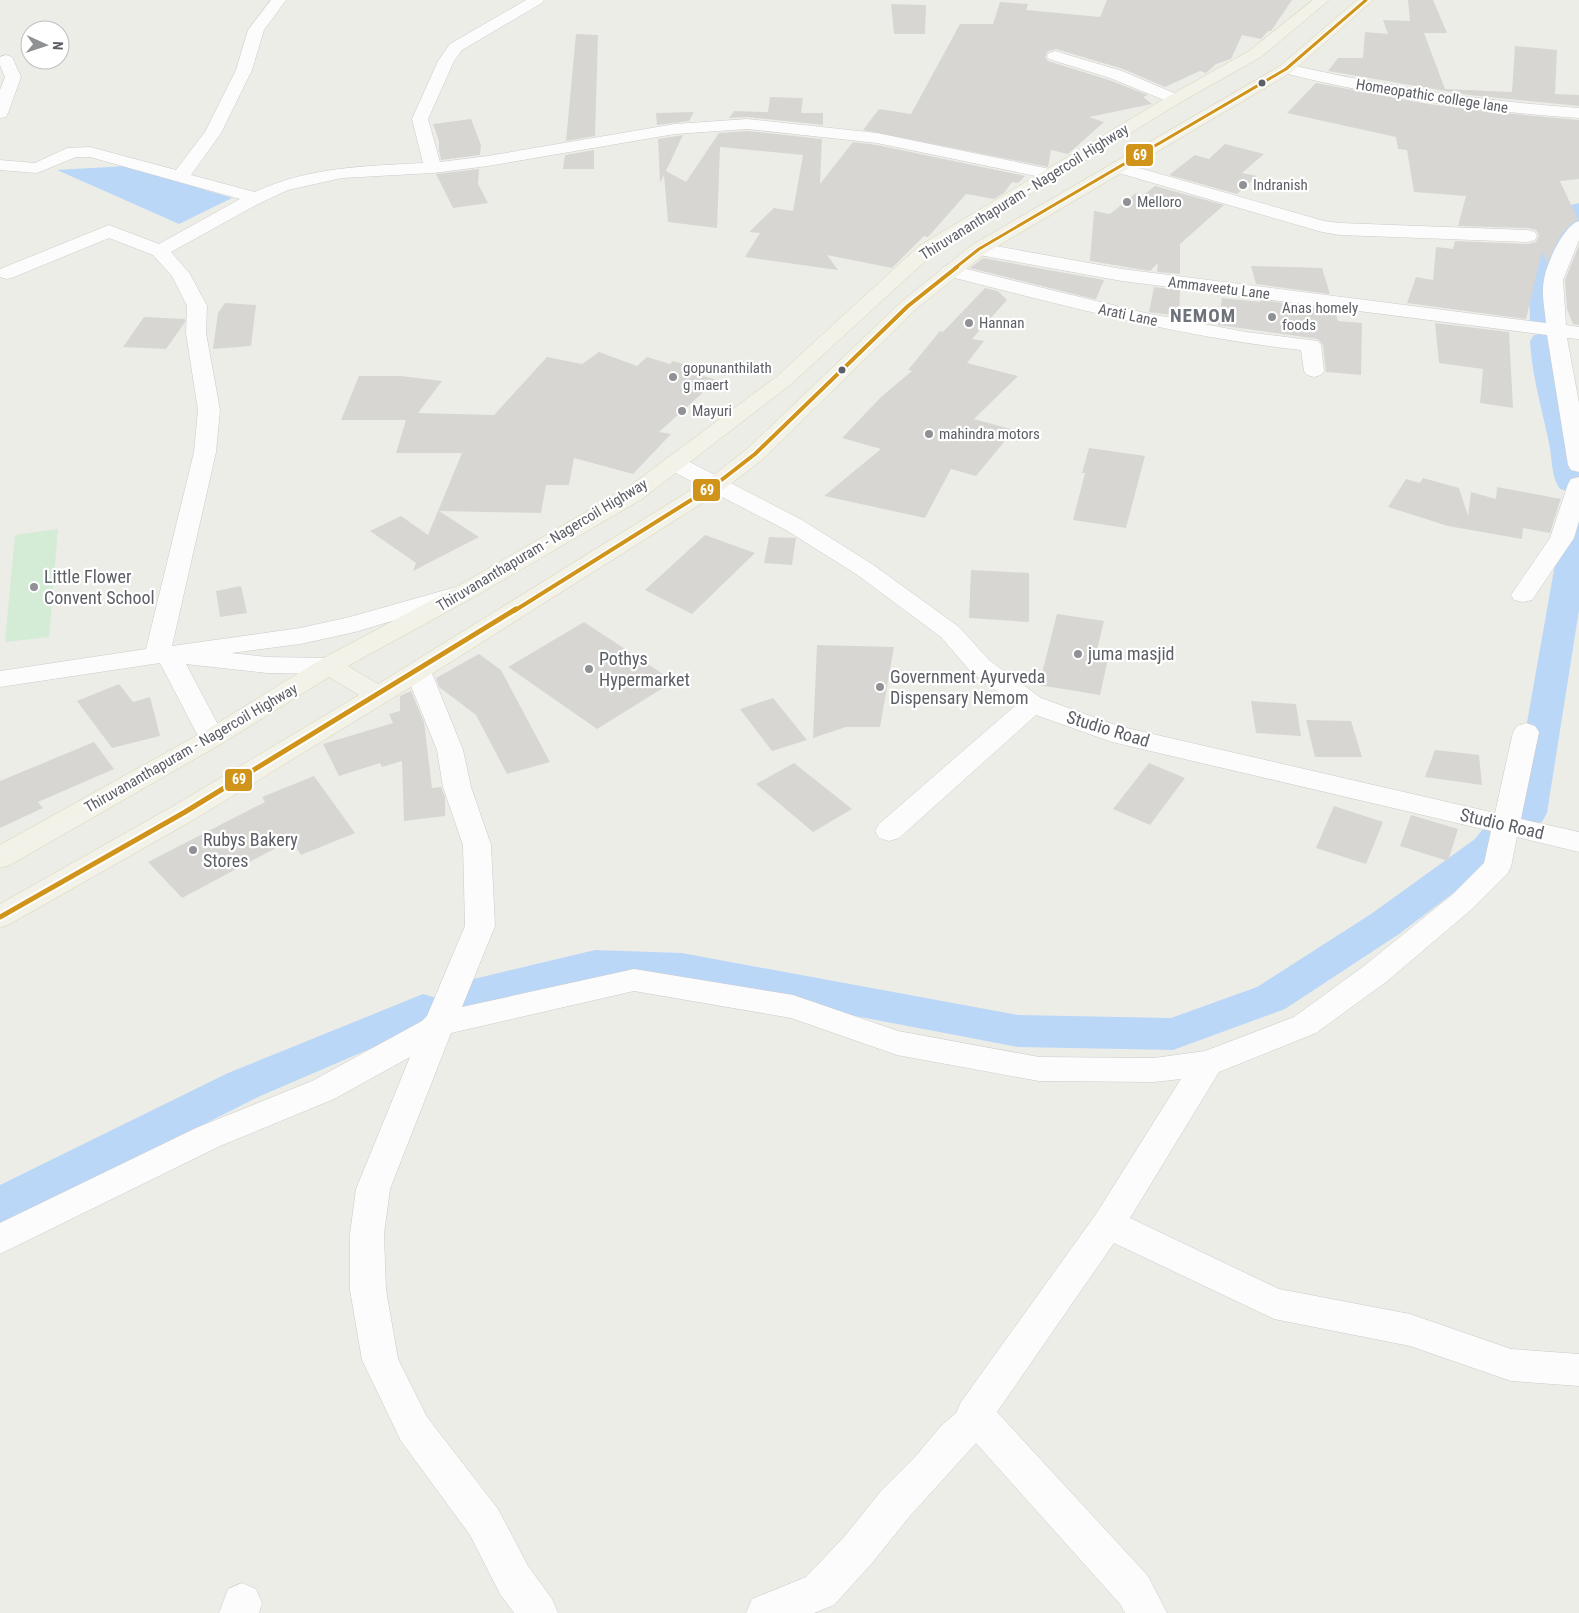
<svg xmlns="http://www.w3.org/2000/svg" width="1579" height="1613" font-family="'Roboto Condensed',sans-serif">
  <rect width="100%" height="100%" fill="#edede8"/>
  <!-- green -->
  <path fill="#d4ebd5" d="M 58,529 L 49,637 L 5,642 L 15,535 Z"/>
  <!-- water -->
  <path fill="#bbd7f8" d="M 126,166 L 232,198 L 179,224 L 57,170 Z"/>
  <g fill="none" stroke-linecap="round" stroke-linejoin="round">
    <!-- canal -->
    <path fill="#bbd7f8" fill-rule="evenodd" d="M 1579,203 L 1579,228 L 1554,267 L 1556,321 L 1552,327 L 1543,329 L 1534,327 L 1530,321 L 1528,267 L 1571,205 Z
      M 1543,333 L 1552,335 L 1556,341 L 1561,377 L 1579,450 L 1579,490 L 1570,492 L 1560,489 C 1552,478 1552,462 1550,448 C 1543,412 1532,378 1530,341 L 1534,335 Z
      M 1579,504 L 1579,610 L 1547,813 L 1542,822 L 1529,825 L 1516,822 L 1511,813 L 1564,513 L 1568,507 Z
      M 1495,826 L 1508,830 L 1513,839 L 1501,857 L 1399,934 L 1285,1009 L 1173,1050 L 1018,1047 L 682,983 L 595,980 L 461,1012 L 447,1008 L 441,997 L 447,986 L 461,982 L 595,950 L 682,953 L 1018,1015 L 1171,1018 L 1257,987 L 1371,914 L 1475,839 L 1482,830 Z
      M 423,994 L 437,998 L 443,1009 L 437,1020 L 258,1097 L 16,1219 L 0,1225 L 0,1185 L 228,1073 Z"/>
  </g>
  <!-- building -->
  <path fill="#d7d6d3" d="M 1107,0 L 1292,0 L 1271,31 L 1268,31 L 1261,39 L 1242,35 L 1231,59 L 1216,64 L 1206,73 L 1200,71 L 1165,87 L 1123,69 L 1056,49 L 1048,51 L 1045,57 L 1048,61 L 1109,80 L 1148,95 L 1143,97 L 1152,104 L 1089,117 L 1104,122 L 1068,154 L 1051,150 L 1048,167 L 863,130 L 879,109 L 911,114 L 960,24 L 993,24 L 1000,2 L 1028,4 L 1026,10 L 1100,17 Z
    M 1408,0 L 1433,0 L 1447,33 L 1424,33 L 1445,89 L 1512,92 L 1515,46 L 1557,50 L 1555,94 L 1579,95 L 1579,106 L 1469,95 L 1328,71 L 1338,58 L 1363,58 L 1365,32 L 1388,34 L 1383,20 L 1410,21 Z
    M 891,4 L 926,5 L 925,34 L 894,34 Z
    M 576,34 L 598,35 L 595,136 L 566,141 Z
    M 1316,83 L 1428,104 L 1503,113 L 1579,120 L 1579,179 L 1560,181 L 1578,220 L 1572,223 L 1560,236 L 1547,263 L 1542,251 L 1526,319 L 1407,303 L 1416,277 L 1433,280 L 1436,247 L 1453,249 L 1455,241 L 1528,244 L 1536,242 L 1539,235 L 1536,230 L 1528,228 L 1458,226 L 1466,196 L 1414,192 L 1407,150 L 1398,149 L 1396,137 L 1287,113 Z
    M 770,97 L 803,98 L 801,113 L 823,113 L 823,125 L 747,117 L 729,118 L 734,111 L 768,112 Z
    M 694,112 L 689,121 L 657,125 L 656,113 Z
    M 471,119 L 481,145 L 480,155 L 441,160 L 439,150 L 439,141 L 433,124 Z
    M 747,131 L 822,139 L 820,184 L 853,142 L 877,145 L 1025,176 L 1018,183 L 1012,182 L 1004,193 L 994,199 L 966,194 L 928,237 L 924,236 L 892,268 L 827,255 L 838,270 L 745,257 L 760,233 L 749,232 L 774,208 L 793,211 L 803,155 L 720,147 L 717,228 L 668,222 L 664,175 L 660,183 L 658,139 L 683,135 L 666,171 L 686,182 L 719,133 Z
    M 1225,144 L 1264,154 L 1242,173 L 1257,176 L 1237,194 L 1169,175 L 1195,155 L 1209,159 Z
    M 594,150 L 594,169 L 563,169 L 565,155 Z
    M 479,169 L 478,184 L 488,203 L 453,208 L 436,174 Z
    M 1155,186 L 1224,205 L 1180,244 L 1180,274 L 1157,272 L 1158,263 L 1150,271 L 1090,261 L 1094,211 L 1110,214 L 1136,193 L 1143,195 Z
    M 1579,245 L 1579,325 L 1573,324 L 1567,309 L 1565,280 Z
    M 983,258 L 1104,280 L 1096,299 L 1094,299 L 970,268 Z
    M 1251,266 L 1322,268 L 1330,294 L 1256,284 Z
    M 1154,287 L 1180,290 L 1179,316 L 1149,312 Z
    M 985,288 L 998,291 L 1007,300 L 972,339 L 984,341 L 967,363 L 1018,376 L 974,419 L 1014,430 L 976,476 L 951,469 L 925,518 L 824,496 L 881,449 L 842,438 L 881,397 L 912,371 L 908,370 L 940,331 L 943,332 Z
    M 1222,298 L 1260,302 L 1260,300 L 1335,310 L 1338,321 L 1362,323 L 1361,375 L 1326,372 L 1323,345 L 1318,339 L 1218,325 Z
    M 225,303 L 256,305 L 251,346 L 213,349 L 218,313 Z
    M 144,317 L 185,319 L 185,322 L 166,349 L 123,347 Z
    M 1435,323 L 1509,332 L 1513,408 L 1480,403 L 1483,369 L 1439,363 Z
    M 599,352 L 637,366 L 647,357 L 670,364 L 673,361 L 705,370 L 700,375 L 717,380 L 659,432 L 671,434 L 633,474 L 574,458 L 569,485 L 546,485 L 541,513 L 439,511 L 479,537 L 413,571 L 416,563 L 370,531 L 401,516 L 428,535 L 462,453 L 396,453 L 406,420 L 341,420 L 359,376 L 401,376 L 442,381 L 418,413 L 494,415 L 547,357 L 582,364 Z
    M 1089,448 L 1145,456 L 1126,528 L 1073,520 L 1085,473 L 1082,473 Z
    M 1423,478 L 1459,488 L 1468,516 L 1471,492 L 1496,499 L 1497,487 L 1561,499 L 1560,501 L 1550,533 L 1523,528 L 1522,539 L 1448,526 L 1388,507 L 1406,479 L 1420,483 Z
    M 705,535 L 755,553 L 692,614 L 645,590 Z
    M 769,537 L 796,538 L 792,565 L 764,563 Z
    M 971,570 L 1029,573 L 1029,622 L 969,618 Z
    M 241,586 L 247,613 L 220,617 L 216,591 Z
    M 1057,614 L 1104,621 L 1097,650 L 1109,654 L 1100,695 L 1039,685 Z
    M 584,622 L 663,674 L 663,688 L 597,729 L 508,667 Z
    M 817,645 L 894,647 L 880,727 L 846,727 L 813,738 Z
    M 479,654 L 501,670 L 550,762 L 507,774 L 476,715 L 439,687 L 436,678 Z
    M 119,684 L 133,702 L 150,697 L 160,736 L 112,748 L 77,701 Z
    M 411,691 L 424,722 L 432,788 L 441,787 L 445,797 L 445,816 L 404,821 L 402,761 L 382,767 L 380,763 L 339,776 L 323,744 L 393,723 L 389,714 L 400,711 L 400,696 Z
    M 773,698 L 807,740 L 772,751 L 740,709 Z
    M 1251,701 L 1296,704 L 1301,736 L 1256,733 Z
    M 1306,720 L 1351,721 L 1362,757 L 1315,757 Z
    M 94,742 L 114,769 L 38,802 L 43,808 L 0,828 L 0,781 Z
    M 1435,750 L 1479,755 L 1482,785 L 1425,777 Z
    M 794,763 L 852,809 L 813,832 L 756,784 Z
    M 1149,763 L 1185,778 L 1150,825 L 1113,809 Z
    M 314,776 L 355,833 L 301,855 L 291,840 L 182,898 L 148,862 L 265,802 L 262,797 Z
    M 1334,806 L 1383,822 L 1366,864 L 1316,848 Z
    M 1411,815 L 1458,829 L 1448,861 L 1400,846 Z"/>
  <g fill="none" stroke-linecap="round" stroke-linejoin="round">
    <defs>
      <path id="minor" d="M 271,0 L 286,0 L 264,30 L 252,70 L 221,133 L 191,175 L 255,192 C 308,167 366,166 423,163 L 412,119 L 438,61 L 450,44 L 526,0 L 544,0 L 542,3 L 462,50 L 454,61 L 428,119 L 440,162 L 488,156 L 675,124 L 747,119 L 877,133 L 1050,169 L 1056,170 L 1059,174 L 1056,178 L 1050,179 L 877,143 L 747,129 L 675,134 L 488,166 L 433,173 L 342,178 L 288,190 L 256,205 L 171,252 L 190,274 L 207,306 L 206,333 L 220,410 L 216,452 L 172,646 L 300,628 L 350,617 L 463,585 L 472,587 L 475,592 L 472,597 L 355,632 L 300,644 L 231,653 L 267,657 L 329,658 L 338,660 L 342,666 L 338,672 L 329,674 L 267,673 L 186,664 L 225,738 L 221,744 L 212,747 L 203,744 L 199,738 L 160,663 L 0,687 L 0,671 L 146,649 L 194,452 L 198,410 L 186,333 L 187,306 L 172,276 L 153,255 L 109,238 L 14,277 L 7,279 L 0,277 L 0,269 L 109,225 L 159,244 L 240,199 L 90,157 L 76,157 L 37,173 L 0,170 L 0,160 L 35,163 L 67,148 L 90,147 L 176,170 L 205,132 L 236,70 L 248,30 Z
        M 1055,51 L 1122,71 L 1181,96 L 1183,99 L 1181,102 L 1169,102 L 1110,78 L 1049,59 L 1047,56 L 1049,53 Z
        M 6,55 L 12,57 L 21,77 L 8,113 L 6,117 L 0,118 L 0,90 L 5,77 L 0,65 L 0,57 Z
        M 1286,64 C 1383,86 1480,101 1579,108 L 1579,118 C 1478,111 1378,97 1280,72 L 1278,69 L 1280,66 Z
        M 1118,162 L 1324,221 L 1340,223 L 1528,230 L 1535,232 L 1537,236 L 1535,240 L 1528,242 L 1340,235 L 1322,232 L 1112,171 L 1109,167 L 1112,163 Z
        M 1579,221 L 1579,240 L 1563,280 L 1566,325 L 1579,327 L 1579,339 L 1567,338 L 1579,403 L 1579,472 L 1571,470 L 1568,465 L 1547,335 L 1122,281 L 979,255 L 972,253 L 970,249 L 972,245 L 979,243 L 1122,269 L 1546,323 C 1545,310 1541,293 1544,280 C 1546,264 1564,225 1579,221 Z
        M 950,265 L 1145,313 L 1246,332 L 1318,341 L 1321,345 L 1324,371 L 1321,375 L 1314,377 L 1307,375 L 1304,371 L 1301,350 C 1180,337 1062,305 943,275 L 940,271 L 943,267 Z
        M 674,456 L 682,458 L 802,520 L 872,564 L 959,627 L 989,660 L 1041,698 L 1118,726 L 1495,813 L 1513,732 L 1517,726 L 1526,723 L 1535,726 L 1539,732 L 1521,819 L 1579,832 L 1579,852 L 1517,837 L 1511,867 L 1507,874 L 1472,909 L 1386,982 L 1316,1033 L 1219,1072 L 1130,1218 L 1279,1289 L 1410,1314 L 1511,1349 L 1579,1354 L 1579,1386 L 1511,1381 L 1410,1346 L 1274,1319 L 1114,1243 L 997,1412 L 1148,1576 L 1167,1613 L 1125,1613 L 1120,1604 L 976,1443 L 909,1517 L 872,1563 L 834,1605 L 814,1613 L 746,1613 L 752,1599 L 806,1577 L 844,1537 L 881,1491 L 915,1457 L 941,1426 L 956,1413 L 961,1402 L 1096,1214 L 1181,1079 L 1154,1082 L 1039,1081 L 897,1055 L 791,1018 L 634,991 L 451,1033 L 390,1189 L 384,1234 L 386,1290 L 398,1359 L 427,1417 L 498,1509 L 528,1566 L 552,1599 L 558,1613 L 514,1613 L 500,1594 L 470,1535 L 401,1441 L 362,1360 L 350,1290 L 350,1234 L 356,1189 L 410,1057 L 334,1099 L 220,1146 L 0,1254 L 0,1223 L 196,1128 L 312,1081 L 422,1021 L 427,1016 L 465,926 L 463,845 L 443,787 L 437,750 L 405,671 L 409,665 L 418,663 L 427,665 L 431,671 L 463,750 L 471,787 L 491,845 L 495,926 L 462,1007 L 634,969 L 793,995 L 898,1031 L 1039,1057 L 1154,1058 L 1205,1051 L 1294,1017 L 1364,966 L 1452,895 L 1484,863 L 1491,831 L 1112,742 L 1036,715 L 899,838 L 889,841 L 879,838 L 875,831 L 879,824 L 1016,705 L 971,672 L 941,637 L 856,574 L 786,530 L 666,468 L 663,463 L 666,458 Z
        M 1579,477 L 1579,521 L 1574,538 L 1532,600 L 1523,602 L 1514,600 L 1511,595 L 1550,538 L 1568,484 L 1571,479 Z
        M 242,1583 L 256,1589 L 262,1603 L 259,1613 L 219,1613 L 228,1589 Z"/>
      <path id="major" d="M 1313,0 L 1329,0 L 1261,57 L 1181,102 L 933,254 L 790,385 L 642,499 L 474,597 L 348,666 L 378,684 L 707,480 L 747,449 L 901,302 L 972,245 L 1280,66 L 1357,0 L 1373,0 L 1292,72 L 986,253 L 915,310 L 763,459 L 723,490 L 427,677 L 195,819 L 10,924 L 0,928 L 0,904 L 175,805 L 359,695 L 329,677 L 221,744 L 10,865 L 0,868 L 0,845 L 203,732 L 320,660 L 456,587 L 626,489 L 776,377 L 919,246 L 1169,96 L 1249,51 Z"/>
    </defs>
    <!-- minor casing -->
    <use href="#minor" stroke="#cacbca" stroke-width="1"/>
    <!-- major casing -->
    <use href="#major" stroke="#d7d2b4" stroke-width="1"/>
    <!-- minor -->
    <use href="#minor" fill="#fcfcfc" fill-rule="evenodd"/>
    <!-- major -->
    <use href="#major" fill="#f3f2e8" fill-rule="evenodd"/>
    <defs>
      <path id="bus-1-far2" d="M 955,268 L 979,249 L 1286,69 L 1366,0"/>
      <path id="bus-1-far1" d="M 514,611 L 715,485 L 755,454 L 908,306 L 957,267"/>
      <path id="bus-1" d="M 0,917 L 185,812 L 516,609"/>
    </defs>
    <!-- bus-1-far2 casing -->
    <use href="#bus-1-far2" stroke="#fff" stroke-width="5.5"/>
    <!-- bus-1-far1 casing -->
    <use href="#bus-1-far1" stroke="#fff" stroke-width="7"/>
    <!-- bus-1 casing -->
    <use href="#bus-1" stroke="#fff" stroke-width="9"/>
    <!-- bus-1-far2 -->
    <use href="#bus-1-far2" stroke="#d0941a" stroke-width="3"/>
    <!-- bus-1-far1 -->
    <use href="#bus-1-far1" stroke="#d0941a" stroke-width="4"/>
    <!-- bus-1 -->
    <use href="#bus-1" stroke="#d0941a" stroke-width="5"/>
  </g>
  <!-- markers -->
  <g fill="#5d6067" stroke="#fff" stroke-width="2">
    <circle cx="1262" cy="83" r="4.5"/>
    <circle cx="842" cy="370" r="4.5"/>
  </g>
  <g fill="#8f9194" stroke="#fff" stroke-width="2">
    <circle cx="1243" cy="185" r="5"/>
    <circle cx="1127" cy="202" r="5"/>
    <circle cx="1272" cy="317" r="5"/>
    <circle cx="969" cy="323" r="5"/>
    <circle cx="673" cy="377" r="5"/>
    <circle cx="682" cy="411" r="5"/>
    <circle cx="929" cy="434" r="5"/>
    <circle cx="34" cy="587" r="5"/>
    <circle cx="1078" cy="654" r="5"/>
    <circle cx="589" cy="669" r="5"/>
    <circle cx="880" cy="687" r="5"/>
    <circle cx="193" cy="850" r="5"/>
  </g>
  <g text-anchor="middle" stroke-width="4.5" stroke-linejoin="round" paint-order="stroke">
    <!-- far-street labels -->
    <g font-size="15" fill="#5d6067" stroke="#fff">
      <text transform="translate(1432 96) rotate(9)" y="5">Homeopathic college lane</text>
      <text transform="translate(1024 192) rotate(-32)" y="5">Thiruvananthapuram - Nagercoil Highway</text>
      <text transform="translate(1219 288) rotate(7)" y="5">Ammaveetu Lane</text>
      <text transform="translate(1128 315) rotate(12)" y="5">Arati Lane</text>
      <text transform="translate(542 545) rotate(-31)" y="5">Thiruvananthapuram - Nagercoil Highway</text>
      <text transform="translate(191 748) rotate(-30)" y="5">Thiruvananthapuram - Nagercoil Highway</text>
    </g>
    <!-- far-poi labels -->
    <g font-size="15" fill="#5d6067" stroke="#fff" text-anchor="start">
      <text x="1253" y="190">Indranish</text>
      <text x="1137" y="207">Melloro</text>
      <text x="1282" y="313">Anas homely<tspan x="1282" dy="17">foods</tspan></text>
      <text x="979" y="328">Hannan</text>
      <text x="683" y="373">gopunanthilath<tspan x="683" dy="17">g maert</tspan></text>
      <text x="692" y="416">Mayuri</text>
      <text x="939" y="439">mahindra motors</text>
    </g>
    <!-- poi labels -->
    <g font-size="18" fill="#5d6067" stroke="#fff" text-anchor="start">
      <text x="44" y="583">Little Flower<tspan x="44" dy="21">Convent School</tspan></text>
      <text x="1088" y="660">juma masjid</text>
      <text x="599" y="665">Pothys<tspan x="599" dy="21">Hypermarket</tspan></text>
      <text x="890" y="683">Government Ayurveda<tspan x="890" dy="21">Dispensary Nemom</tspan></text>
      <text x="203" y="846">Rubys Bakery<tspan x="203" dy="21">Stores</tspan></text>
    </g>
    <!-- street labels -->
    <g font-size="18" fill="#5d6067" stroke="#fff">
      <text transform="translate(1108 729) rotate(17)" y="6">Studio Road</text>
      <text transform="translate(1502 824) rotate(13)" y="6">Studio Road</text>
    </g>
    <!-- far-district labels -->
    <g font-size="19" font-weight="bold" letter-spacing="1" fill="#6e7279" stroke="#fff">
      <text x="1203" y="322">NEMOM</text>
    </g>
  </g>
  <g stroke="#fff" stroke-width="2">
    <rect x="1125" y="143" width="29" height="24" rx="5" fill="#d0941a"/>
    <rect x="692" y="478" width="29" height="24" rx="5" fill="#d0941a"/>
    <rect x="224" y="768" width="29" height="24" rx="5" fill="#d0941a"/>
  </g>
  <g font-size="14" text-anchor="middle" font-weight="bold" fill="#fff">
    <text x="1140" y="160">69</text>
    <text x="707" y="495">69</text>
    <text x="239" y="784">69</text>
  </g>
  <!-- north arrow -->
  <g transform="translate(45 45) rotate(93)"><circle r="24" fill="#ffffff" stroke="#bebfc2"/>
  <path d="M0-4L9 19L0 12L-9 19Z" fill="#8f9194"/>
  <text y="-8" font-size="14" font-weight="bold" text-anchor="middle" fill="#5d6067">N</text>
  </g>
</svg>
